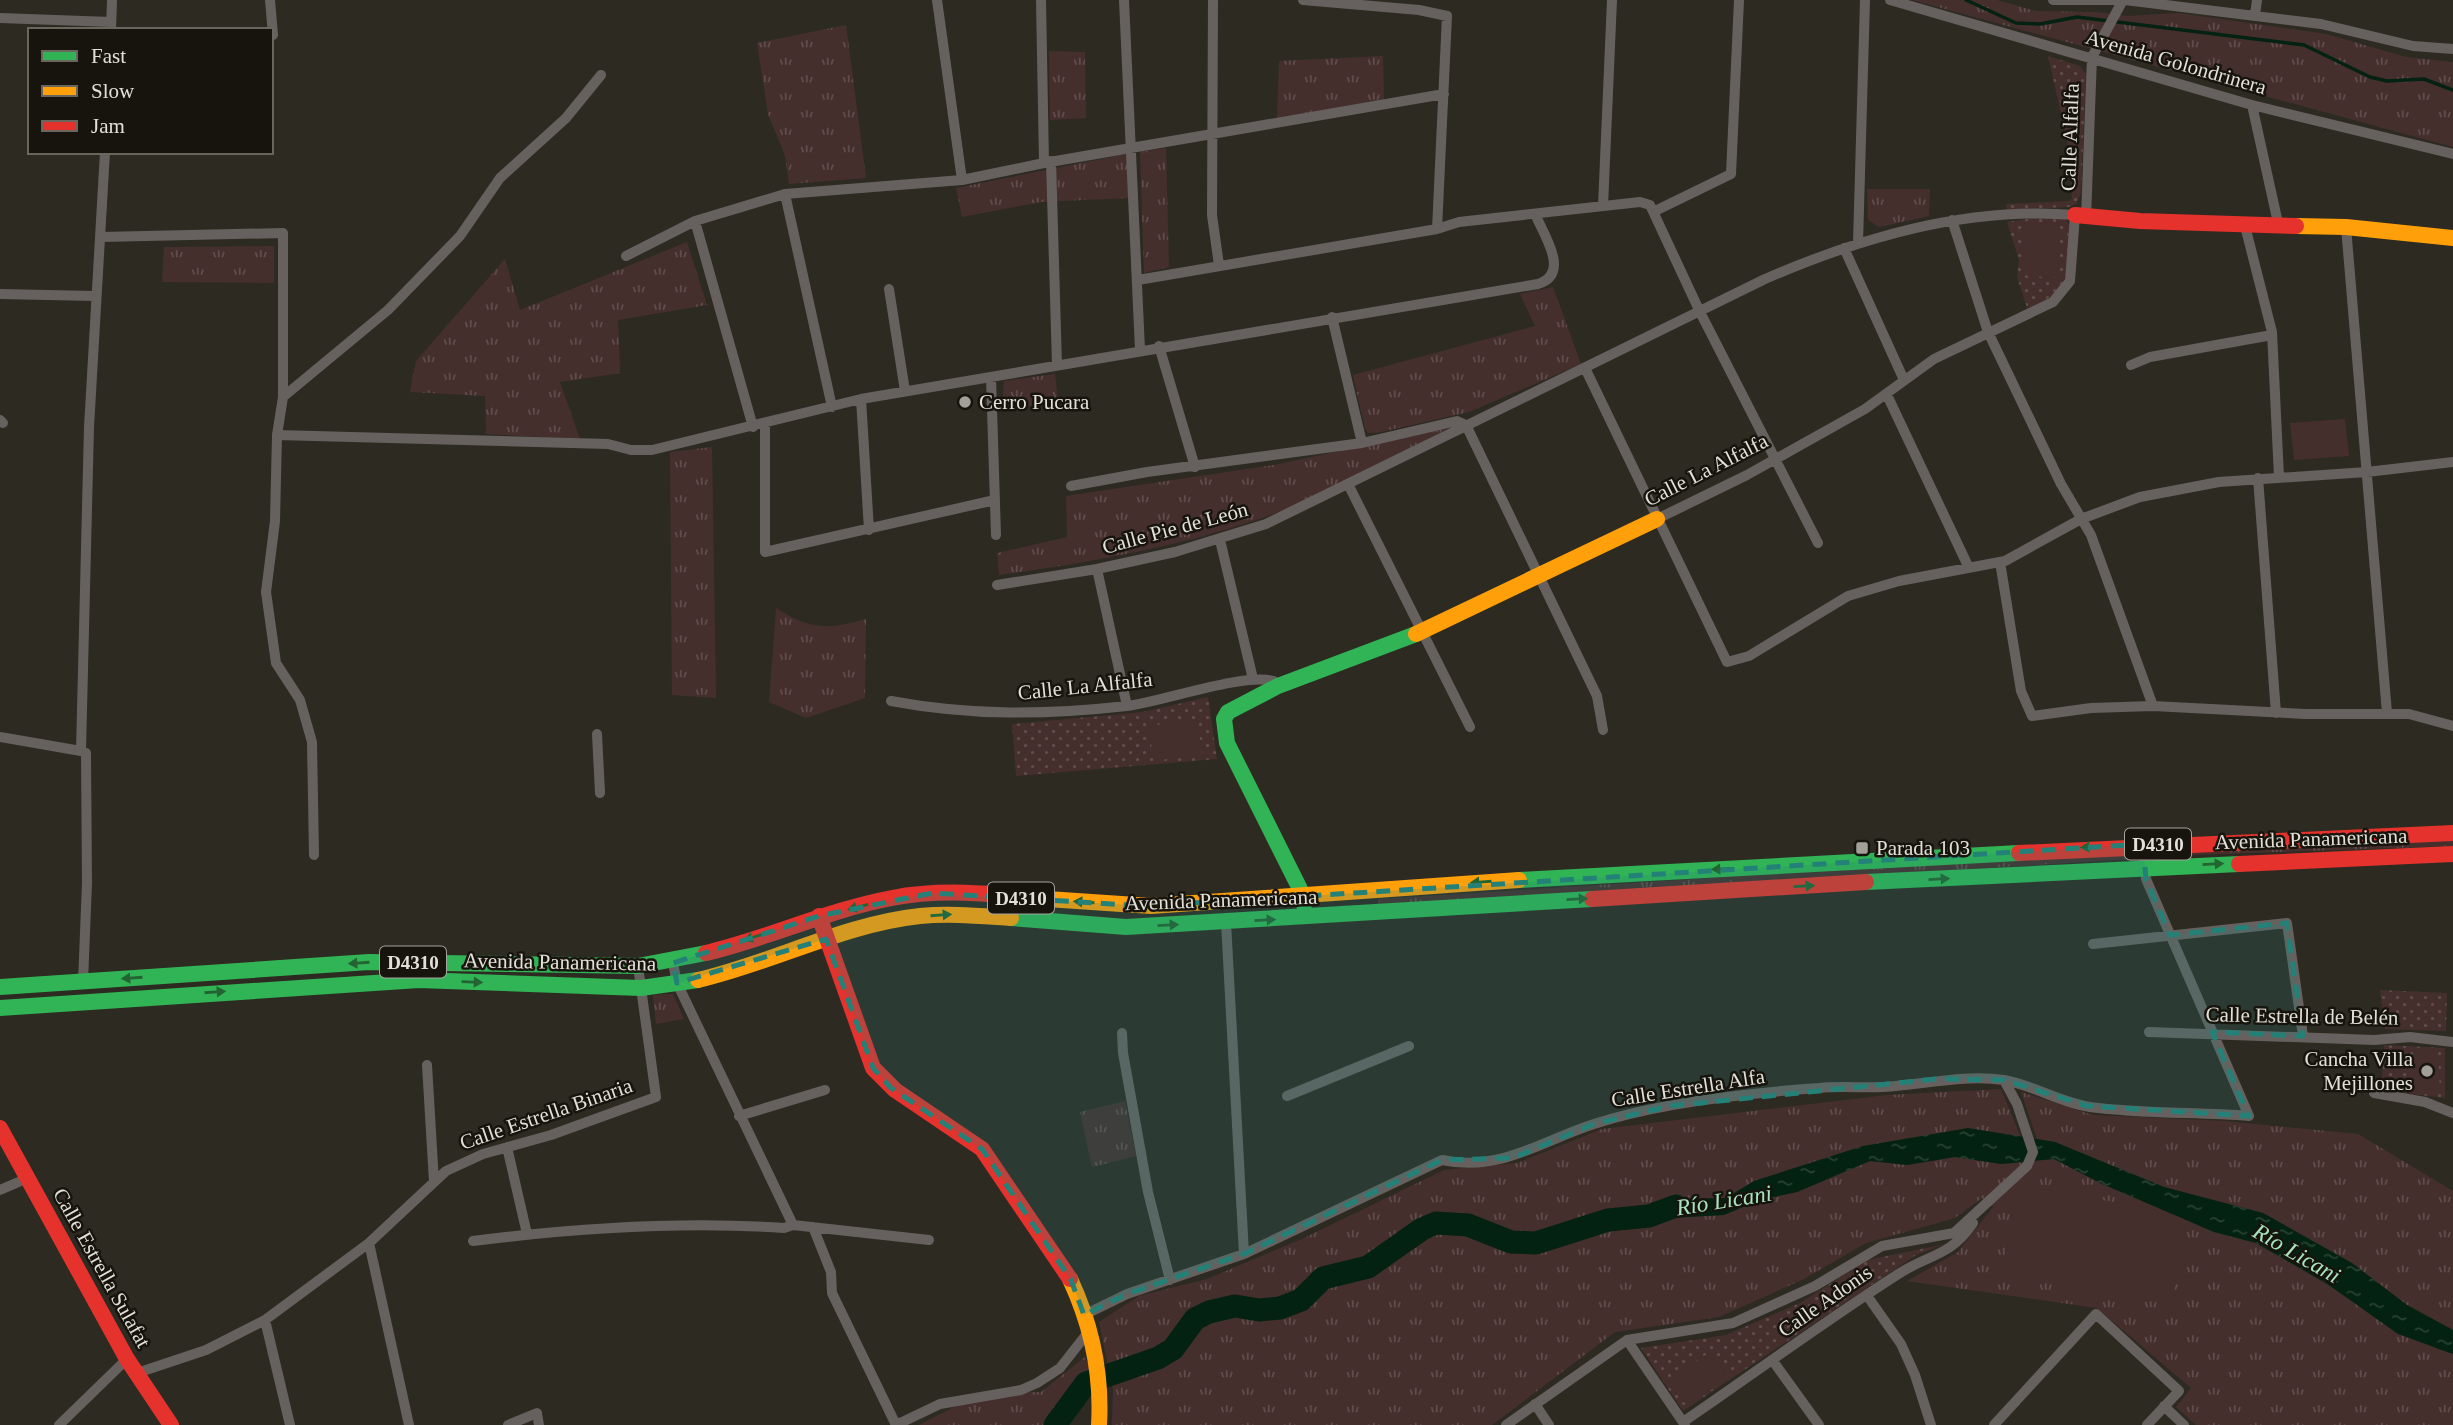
<svg xmlns="http://www.w3.org/2000/svg" width="2453" height="1425" font-family="'Times New Roman',serif">
  <defs>
    <pattern id="grass-tufts" width="24" height="20" patternUnits="userSpaceOnUse" patternTransform="scale(1.75)"><rect width="24" height="20" fill="#452f2d"/><path d="M3 7l-1-3M5 7V3M7 7l1-3M15 17l-1-3M17 17v-4M19 17l1-3" fill="none" stroke="#604d4b"/></pattern>
    <pattern id="park-dots" width="8" height="8" patternUnits="userSpaceOnUse" patternTransform="scale(1.75)"><rect width="8" height="8" fill="#452f2d"/><path d="M2 2h.1M6 6h.1" fill="none" stroke="#604d4b" stroke-width="1.8" stroke-linecap="round"/></pattern>
    <pattern id="water-ripples" width="26" height="14" patternUnits="userSpaceOnUse" patternTransform="scale(1.75)"><rect width="26" height="14" fill="#042211"/><path d="M2 4q2-2 4 0t4 0M15 11q2-2 4 0t4 0" fill="none" stroke="#284233"/></pattern>
  </defs>
  <rect width="100%" height="100%" fill="#2d2a22"/>
  <!-- grass -->
  <path fill="url(#grass-tufts)" d="M 1912,0 L 1997,0 L 2036,11 L 2096,12 L 2127,16 L 2178,13 L 2326,34 L 2406,57 L 2453,62 L 2453,147 Z
    M 846,25 L 866,178 L 789,184 L 785,156 L 768,114 L 757,43 Z
    M 1049,51 L 1085,52 L 1086,118 L 1050,120 Z
    M 1383,56 L 1384,101 L 1277,118 L 1279,61 Z
    M 1166,148 L 1169,267 L 1144,273 L 1140,152 Z
    M 1127,154 L 1128,198 L 1041,202 L 962,217 L 956,188 Z
    M 1867,189 L 1930,189 L 1929,216 L 1879,227 L 1868,220 Z
    M 687,242 L 707,305 L 618,320 L 620,373 L 560,382 L 580,439 L 486,434 L 485,396 L 410,392 L 416,361 L 505,259 L 520,310 Z
    M 274,246 L 274,283 L 162,282 L 164,247 Z
    M 1553,287 L 1581,364 L 1469,412 L 1376,433 L 1368,433 L 1365,429 L 1353,375 L 1535,326 L 1520,294 Z
    M 1055,374 L 1058,403 L 1002,409 L 1004,381 Z
    M 1449,428 C 1389,459 1320,499 1256,520 C 1173,548 1086,563 999,575 L 997,553 L 1067,537 L 1066,496 L 1274,465 Z
    M 712,447 L 716,698 L 672,695 L 670,452 Z
    M 776,608 C 810,630 828,630 866,619 L 865,698 L 806,718 L 769,702 Z
    M 2453,841 L 2453,846 L 2160,856 L 2160,850 Z
    M 2134,851 L 2133,859 L 1378,905 L 1379,899 Z
    M 673,994 L 684,1019 L 656,1024 L 653,995 Z
    M 2001,1089 L 2021,1138 L 1914,1139 L 1863,1146 L 1754,1181 L 1726,1198 L 1681,1199 L 1642,1211 L 1651,1219 L 1724,1215 L 1760,1200 L 1797,1192 L 1870,1161 L 1907,1165 L 1955,1157 L 2001,1164 L 2054,1159 L 2100,1183 L 2214,1232 L 2256,1243 L 2437,1349 L 2453,1354 L 2453,1425 L 2196,1425 L 2176,1407 L 2191,1388 L 2097,1308 L 1907,1281 L 1958,1252 L 1993,1207 L 1982,1198 L 1955,1218 L 1866,1243 L 1804,1279 L 1719,1317 L 1615,1332 L 1492,1425 L 1112,1425 L 1113,1390 L 1099,1322 L 1139,1296 L 1207,1279 L 1304,1238 L 1444,1170 L 1517,1163 L 1602,1129 L 1887,1095 Z
    M 2021,1092 L 2093,1115 L 2224,1121 L 2358,1134 L 2453,1191 L 2453,1330 L 2407,1305 L 2352,1263 L 2263,1213 L 2164,1187 L 2055,1142 L 2037,1139 Z
    M 1125,1101 L 1136,1156 L 1092,1167 L 1080,1112 Z
    M 1085,1357 L 1091,1370 L 1044,1425 L 919,1425 L 968,1400 L 997,1393 L 1041,1392 Z"/>
  <!-- park -->
  <path fill="url(#park-dots)" d="M 2048,56 L 2080,66 L 2086,74 L 2081,193 L 2076,204 L 2069,207 L 2007,210 L 2006,204 L 2069,201 L 2072,198 L 2070,154 Z
    M 2034,218 L 2065,219 L 2069,224 C 2067,266 2075,293 2027,308 L 2017,277 L 2019,260 L 2007,222 Z
    M 1208,697 L 1217,759 L 1016,776 L 1012,724 L 1143,712 Z
    M 2380,990 L 2447,993 L 2446,1031 L 2385,1029 Z
    M 2384,1045 L 2445,1048 L 2445,1098 L 2395,1092 L 2382,1078 Z
    M 1945,1244 L 1916,1255 L 1683,1411 L 1641,1348 L 1726,1335 L 1800,1303 L 1868,1260 Z"/>
  <!-- pitch -->
  <path fill="#452f2d" d="M 2024,221 L 2060,223 L 2058,278 L 2021,275 Z
    M 2345,419 L 2349,456 L 2294,460 L 2290,423 Z
    M 1197,719 L 1202,754 L 1154,761 L 1148,726 Z
    M 2438,1050 L 2440,1092 L 2416,1092 L 2415,1051 Z
    M 2018,1185 L 2187,1215 L 2172,1305 L 2002,1276 Z
    M 1710,1352 L 1729,1378 L 1687,1406 L 1669,1380 Z"/>
  <!-- water -->
  <path fill="url(#water-ripples)" d="M 1968,1128 L 2055,1142 L 2164,1187 L 2263,1213 L 2352,1263 L 2407,1305 L 2453,1330 L 2453,1354 L 2398,1334 L 2326,1283 L 2256,1243 L 2214,1232 L 2100,1183 L 2054,1159 L 2001,1164 L 1955,1157 L 1907,1165 L 1870,1161 L 1797,1192 L 1760,1200 L 1724,1215 L 1651,1219 L 1641,1211 L 1681,1199 L 1726,1198 L 1754,1181 L 1863,1146 Z
    M 1091,1370 L 1094,1387 L 1066,1425 L 1044,1425 Z"/>
  <g fill="none" stroke-linecap="round" stroke-linejoin="round">
    <!-- stream -->
    <path stroke="#042211" stroke-width="3.5" d="M 1966,0 L 2016,23 L 2040,24 L 2077,17 L 2304,45 L 2370,77 L 2387,81 L 2424,79 L 2453,90"/>
    <!-- river -->
    <path stroke="#042211" stroke-width="23" d="M 1055,1425 L 1086,1383 L 1158,1358 L 1173,1349 L 1195,1319 L 1209,1312 L 1235,1306 L 1259,1310 L 1280,1308 L 1301,1300 L 1323,1278 L 1368,1267 L 1422,1229 L 1436,1223 L 1468,1225 L 1511,1242 L 1536,1243 L 1608,1220 L 1649,1216 L 1676,1206"/>
    <!-- street -->
    <path stroke="#66615e" stroke-width="10" d="M 270,0 L 273,35
      M 937,0 L 962,180
      M 1041,0 L 1044,163
      M 1124,0 L 1140,350
      M 1213,0 L 1212,215 L 1219,265
      M 1303,0 L 1419,10 L 1447,16 L 1437,229
      M 1890,0 L 2252,105 L 2453,154
      M 2053,0 L 2118,0
      M 2125,0 L 2321,24 L 2413,46 L 2453,49
      M 2255,15 L 2257,0
      M 0,18 L 111,22
      M 111,30 L 112,0
      M 2252,105 L 2278,223
      M 1051,161 L 1057,365
      M 785,194 L 832,407
      M 1603,206 L 1612,0
      M 1655,211 L 1731,174 L 1739,0
      M 2086,218 L 2092,57 L 2123,0
      M 1952,220 L 1988,332 L 2061,484 L 2091,535 L 2153,706
      M 695,221 L 753,427
      M 2244,222 L 2272,332 L 2279,477
      M 2346,227 L 2387,713
      M 101,237 L 283,233 L 283,397
      M 1858,243 L 1865,0
      M 1844,248 L 1904,380
      M 626,256 L 695,221 L 785,194 L 962,180 L 1044,163 L 1444,94
      M 1138,280 L 1437,229 L 1459,222 L 1640,202 L 1650,205 L 1700,312 L 1818,543
      M 889,289 L 905,391
      M 0,294 L 95,296
      M 1332,317 L 1362,443
      M 1159,346 L 1195,467
      M 2131,365 L 2150,357 L 2272,335
      M 1585,368 L 1727,662 L 1749,656 L 1848,596 L 1899,581 L 2005,561 L 2081,519 L 2140,497 L 2219,482 L 2367,472 L 2453,462
      M 991,377 L 996,535
      M 1887,395 L 1969,568
      M 861,399 L 869,530
      M 0,420 L 3,423
      M 765,424 L 765,552 L 995,500
      M 277,435 L 608,444 L 631,450 L 652,450 L 861,399 L 1538,284 C 1571,274 1544,235 1535,214
      M 2258,478 L 2276,713
      M 1348,484 L 1470,727
      M 1071,486 L 1147,472 L 1362,443 L 1457,421 L 1466,425 L 1597,696 L 1603,730
      M 1220,540 L 1253,679
      M 2000,562 L 2021,691 L 2032,716 L 2091,708 L 2153,706 L 2305,714 L 2409,714 L 2453,726
      M 1097,569 L 1127,706
      M 997,585 L 1097,569 L 1175,552 L 1266,524 L 1765,279 C 1862,237 1968,206 2075,215 L 2070,281 L 2053,302 L 1934,359 L 1865,409 L 1747,475 L 1657,519
      M 891,701 C 971,716 1046,715 1127,706 C 1165,701 1242,673 1274,681 L 1278,686
      M 597,734 L 600,793
      M 0,737 L 81,751 L 89,427 L 105,152
      M 314,855 L 312,742 L 300,700 L 276,663 L 266,592 L 275,521 L 277,435 L 283,397 L 388,310 L 460,236 L 500,178 L 566,118 L 601,75
      M 1226,922 L 1244,1254
      M 2093,944 L 2287,923 L 2303,1036
      M 673,963 L 677,983 L 793,1225
      M 83,982 L 87,883 L 86,753
      M 2149,1032 L 2374,1040 L 2410,1037 L 2453,1042
      M 1122,1033 L 1123,1053 L 1148,1192 L 1170,1280
      M 427,1065 L 434,1182
      M 2374,1093 L 2425,1102 L 2453,1113
      M 1287,1096 L 1409,1046
      M 739,1116 L 825,1090
      M 507,1147 L 527,1234
      M 0,1190 L 28,1178
      M 813,1227 L 831,1272 L 832,1293 L 896,1425
      M 473,1241 C 576,1228 681,1221 784,1228 L 793,1225 L 929,1240
      M 369,1243 L 409,1425
      M 1868,1297 L 1901,1344 L 1915,1375 L 1931,1425
      M 1084,1315 L 1127,1294 L 1244,1254 L 1442,1160 C 1501,1172 1541,1141 1594,1124 C 1660,1102 1749,1093 1819,1088 C 1840,1086 1861,1088 1883,1087 C 1923,1085 1963,1074 2004,1080 C 2033,1085 2061,1103 2090,1107 C 2142,1114 2196,1112 2249,1116 L 2146,879 L 2143,844
      M 265,1320 L 290,1425
      M 1627,1340 L 1685,1425
      M 1773,1361 L 1819,1425
      M 137,1373 L 206,1350 L 265,1320 L 369,1243 L 446,1171 L 483,1154 L 551,1135 L 656,1097 L 638,966
      M 1535,1404 L 1549,1425
      M 2164,1406 L 2184,1425
      M 1683,1422 C 1755,1373 1826,1320 1900,1273 C 1930,1254 1951,1256 1973,1223
      M 59,1425 L 127,1359
      M 508,1425 L 537,1413 L 539,1425
      M 896,1425 L 940,1404 L 1021,1390 L 1037,1383 L 1060,1368 L 1089,1331
      M 1506,1425 L 1627,1340 L 1733,1323 L 1815,1286 L 1882,1246 L 1954,1233 L 2027,1166 L 2033,1152 L 2017,1104 L 2004,1080
      M 1994,1425 L 2096,1314 L 2179,1391 L 2147,1425"/>
    <!-- fast -->
    <path stroke="#30b455" stroke-width="16" d="M 1519,880 L 2019,853
      M 1866,882 L 2239,864
      M 1304,905 L 1303,895 L 1227,743 L 1224,719 L 1228,712 L 1278,686 L 1416,634
      M 1011,918 L 1126,927 L 1592,899
      M 0,987 L 369,962 L 638,966 L 706,953
      M 0,1008 L 419,980 L 641,988 L 698,980"/>
    <!-- slow -->
    <path stroke="#ff9f0a" stroke-width="16" d="M 2296,226 L 2346,227 L 2453,238
      M 1416,634 L 1657,519
      M 1047,899 L 1151,906 L 1519,880
      M 698,980 C 772,963 844,924 920,916 C 950,913 980,916 1011,918
      M 1070,1279 C 1091,1324 1102,1375 1099,1425"/>
    <!-- jam -->
    <path stroke="#e5322d" stroke-width="16" d="M 2075,215 L 2140,221 L 2296,226
      M 2019,853 L 2453,833
      M 2239,864 L 2453,854
      M 1592,899 L 1866,882
      M 819,916 L 873,1068 L 895,1090 L 982,1149 L 1070,1279
      M 706,953 C 769,938 828,910 892,898 C 943,888 995,894 1047,899
      M 0,1128 L 127,1359 L 171,1425"/>
  </g>
  <!-- one-way arrows -->
  <defs><path id="oneway-solid" d="M-6-.8H1V-3.2L6.5 0L1 3.2V.8H-6Z" transform="scale(1.75)"/></defs>
  <g fill="#246432">
    <use href="#oneway-solid" transform="translate(2091 847) rotate(177)"/>
    <use href="#oneway-solid" transform="translate(2213 864) rotate(-3)"/>
    <use href="#oneway-solid" transform="translate(1722 869) rotate(177)"/>
    <use href="#oneway-solid" transform="translate(1939 879) rotate(-3)"/>
    <use href="#oneway-solid" transform="translate(1481 882) rotate(176)"/>
    <use href="#oneway-solid" transform="translate(1804 886) rotate(-3)"/>
    <use href="#oneway-solid" transform="translate(1577 899) rotate(-3)"/>
    <use href="#oneway-solid" transform="translate(1084 902) rotate(-176)"/>
    <use href="#oneway-solid" transform="translate(858 907) rotate(166)"/>
    <use href="#oneway-solid" transform="translate(941 915) rotate(-4)"/>
    <use href="#oneway-solid" transform="translate(1265 920) rotate(-3)"/>
    <use href="#oneway-solid" transform="translate(1168 925) rotate(-3)"/>
    <use href="#oneway-solid" transform="translate(754 937) rotate(162)"/>
    <use href="#oneway-solid" transform="translate(359 963) rotate(176)"/>
    <use href="#oneway-solid" transform="translate(132 978) rotate(176)"/>
    <use href="#oneway-solid" transform="translate(472 982) rotate(2)"/>
    <use href="#oneway-solid" transform="translate(215 992) rotate(-4)"/>
  </g>
  <!-- marked area -->
  <path fill="#248178" fill-opacity="0.2" stroke="#248178" stroke-width="5" stroke-dasharray="14 9" stroke-linejoin="round" d="M 2143,844 L 2146,879 L 2170,935 L 2287,923 L 2303,1036 L 2212,1032 L 2249,1116 L 2087,1106 L 2004,1080 L 1937,1079 L 1670,1106 L 1594,1124 L 1513,1158 L 1442,1160 L 1244,1254 L 1127,1294 L 1084,1315 L 1071,1280 L 982,1149 L 891,1088 L 873,1068 L 826,939 L 677,983 L 673,963 L 819,916 L 932,893 L 1145,906 Z"/>
  <!-- markers -->
  <g fill="#a3a098" stroke="#17140e" stroke-width="2.5">
    <circle cx="965" cy="402" r="7"/>
    <rect x="1855" y="841" width="14" height="14" rx="3.5"/>
    <circle cx="2427" cy="1071" r="7"/>
  </g>
  <g text-anchor="middle" stroke-width="5" stroke-linejoin="round" paint-order="stroke">
    <!-- shield labels -->
    <g fill="#17140e" stroke="#a6a39b" stroke-width="2">
      <rect x="2125" y="828.5" width="66" height="31" rx="5"/>
      <rect x="988" y="882.5" width="66" height="31" rx="5"/>
      <rect x="380" y="946.5" width="66" height="31" rx="5"/>
    </g>
    <g font-size="19" font-weight="bold" fill="#e3e0d7">
      <text x="2158" y="851">D4310</text>
      <text x="1021" y="905">D4310</text>
      <text x="413" y="969">D4310</text>
    </g>
    <!-- street labels -->
    <g font-size="21" fill="#e3e0d7" stroke="#17140e">
      <text transform="translate(2176 62) rotate(16)" y="7">Avenida Golondrinera</text>
      <text transform="translate(2070 137) rotate(-88)" y="7">Calle Alfalfa</text>
      <text transform="translate(1706 470) rotate(-27)" y="7">Calle La Alfalfa</text>
      <text transform="translate(1175 528) rotate(-15)" y="7">Calle Pie de León</text>
      <text transform="translate(1085 686) rotate(-6)" y="7">Calle La Alfalfa</text>
      <text transform="translate(2311 839) rotate(-2)" y="7">Avenida Panamericana</text>
      <text transform="translate(1221 900) rotate(-2)" y="7">Avenida Panamericana</text>
      <text transform="translate(560 962) rotate(1)" y="7">Avenida Panamericana</text>
      <text transform="translate(2302 1016) rotate(1)" y="7">Calle Estrella de Belén</text>
      <text transform="translate(1688 1088) rotate(-9)" y="7">Calle Estrella Alfa</text>
      <text transform="translate(546 1114) rotate(-19)" y="7">Calle Estrella Binaria</text>
      <text transform="translate(102 1268) rotate(61)" y="7">Calle Estrella Sulafat</text>
      <text transform="translate(1825 1301) rotate(-35)" y="7">Calle Adonis</text>
    </g>
    <!-- poi labels -->
    <g font-size="21" fill="#e3e0d7" stroke="#17140e" text-anchor="start">
      <text x="979" y="409">Cerro Pucara</text>
      <text x="1876" y="855">Parada 103</text>
      <text x="2413" y="1066" text-anchor="end">Cancha Villa<tspan x="2413" dy="24">Mejillones</tspan></text>
    </g>
    <!-- water labels -->
    <g font-size="23" font-style="italic" fill="#a8e5be" stroke="#17140e">
      <text transform="translate(1724 1200) rotate(-9)" y="8">Río Licani</text>
      <text transform="translate(2297 1253) rotate(30)" y="8">Río Licani</text>
    </g>
  </g>
  <!-- legend -->
  <rect x="28" y="28" width="245" height="126" fill="#17140e" stroke="#69665e" stroke-width="2"/>
  <rect x="42" y="51" width="35" height="10" fill="#30b455" stroke="#69665e" stroke-width="2"/>
  <text x="91" y="63" font-size="21" fill="#e3e0d7">Fast</text>
  <rect x="42" y="86" width="35" height="10" fill="#ff9f0a" stroke="#69665e" stroke-width="2"/>
  <text x="91" y="98" font-size="21" fill="#e3e0d7">Slow</text>
  <rect x="42" y="121" width="35" height="10" fill="#e5322d" stroke="#69665e" stroke-width="2"/>
  <text x="91" y="133" font-size="21" fill="#e3e0d7">Jam</text>
</svg>
